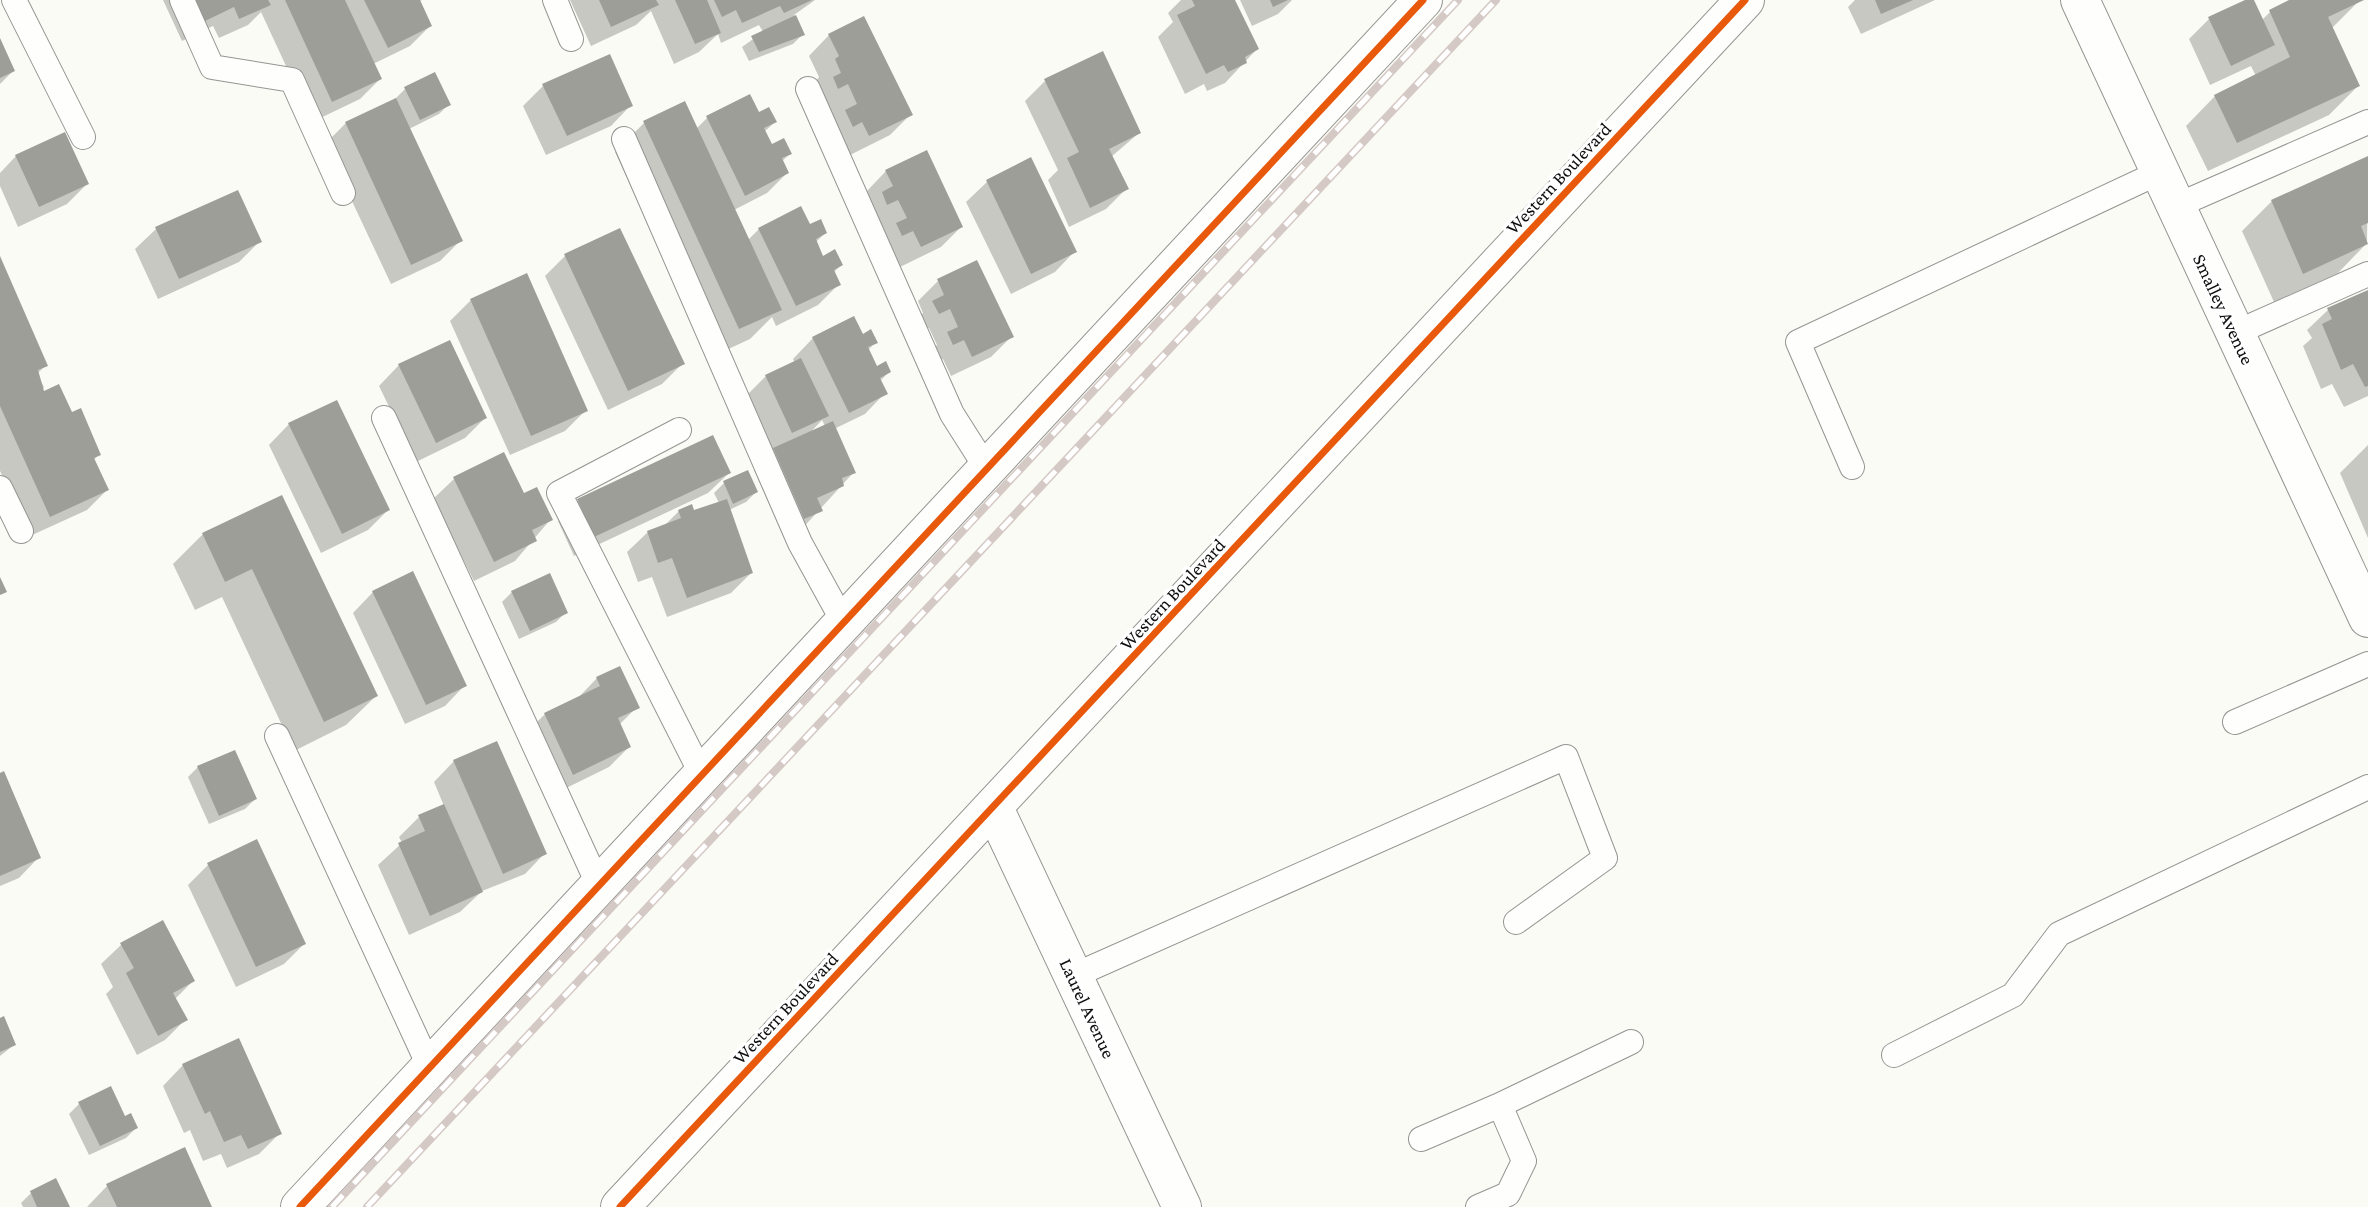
<svg xmlns="http://www.w3.org/2000/svg" width="2368" height="1207" font-family="'Crimson Pro',serif">
  <rect width="100%" height="100%" fill="#fafbf4"/>
  <!-- shadow -->
  <path fill="#0003" fill-rule="evenodd" d="M 163,0 L 422,0 L 418,2 L 430,26 L 410,46 L 373,64 L 380,79 L 360,99 L 312,122 L 261,12 L 248,25 L 219,38 L 213,26 L 182,41 Z
    M 570,0 L 815,0 L 794,15 L 803,34 L 793,44 L 749,61 L 742,47 L 763,32 L 759,25 L 721,43 L 718,34 L 699,52 L 674,64 L 651,11 L 636,25 L 591,46 Z
    M 1181,0 L 1233,0 L 1257,49 L 1225,83 L 1207,91 L 1204,84 L 1185,94 L 1158,37 L 1173,22 L 1168,13 Z
    M 1240,0 L 1292,0 L 1278,14 L 1252,26 Z
    M 1855,0 L 1935,0 L 1861,34 L 1848,7 Z
    M 2249,0 L 2252,0 L 2262,20 L 2270,12 L 2293,0 L 2360,0 L 2332,28 L 2358,86 L 2329,115 L 2208,171 L 2186,126 L 2215,96 L 2256,76 L 2251,66 L 2210,85 L 2189,39 L 2209,19 Z
    M 829,35 L 911,114 L 890,135 L 848,156 L 826,132 L 836,122 L 816,81 L 819,77 L 809,56 Z
    M 0,42 L 13,71 L 0,84 Z
    M 1045,81 L 1139,133 L 1111,157 L 1127,188 L 1106,209 L 1069,227 L 1048,180 L 1058,170 L 1025,101 Z
    M 543,86 L 631,105 L 611,126 L 546,155 L 523,106 Z
    M 405,89 L 449,104 L 439,114 L 409,129 L 460,241 L 440,261 L 391,284 L 325,144 L 346,123 L 395,99 Z
    M 758,115 L 775,122 L 764,132 L 771,146 L 790,154 L 782,161 L 787,173 L 767,193 L 734,210 L 748,240 L 759,229 L 809,226 L 825,233 L 815,243 L 822,258 L 841,265 L 833,273 L 839,284 L 818,305 L 776,326 L 772,317 L 750,339 L 709,358 L 615,152 L 644,123 L 696,129 L 707,118 Z
    M 16,156 L 87,184 L 67,204 L 18,227 L 0,186 L 0,173 Z
    M 2368,158 L 2367,243 L 2338,273 L 2274,302 L 2242,231 L 2272,201 Z
    M 1030,160 L 1075,251 L 1055,272 L 1011,294 L 966,202 L 987,182 Z
    M 886,171 L 961,227 L 941,247 L 900,267 L 866,192 Z
    M 237,192 L 259,242 L 239,262 L 158,299 L 135,249 L 156,229 Z
    M 565,256 L 682,364 L 662,384 L 608,410 L 545,276 Z
    M 0,260 L 46,365 L 37,374 L 44,387 L 40,394 L 99,454 L 94,460 L 107,490 L 87,510 L 30,536 L 0,471 Z
    M 938,281 L 1012,336 L 991,357 L 951,376 L 943,359 L 932,365 L 927,354 L 937,345 L 929,328 L 918,333 L 913,323 L 923,313 L 918,301 Z
    M 2368,292 L 2368,396 L 2344,407 L 2332,384 L 2321,389 L 2303,346 L 2312,338 L 2307,330 L 2328,310 Z
    M 471,300 L 586,410 L 565,431 L 510,455 L 450,321 Z
    M 862,336 L 876,342 L 867,351 L 876,368 L 889,372 L 880,381 L 885,393 L 865,414 L 834,429 L 854,472 L 800,531 L 784,538 L 754,470 L 771,452 L 745,397 L 766,376 L 795,363 L 793,359 L 813,338 ZM 822,420 L 825,426 L 809,434 Z
    M 399,365 L 485,418 L 465,438 L 416,462 L 379,386 Z
    M 289,424 L 388,510 L 368,530 L 321,553 L 269,445 Z
    M 2368,445 L 2368,538 L 2340,473 Z
    M 503,455 L 524,496 L 550,520 L 515,561 L 474,581 L 433,499 L 454,479 Z
    M 747,472 L 756,492 L 746,502 L 729,510 L 751,573 L 731,593 L 667,617 L 652,577 L 638,582 L 627,552 L 648,532 L 664,526 L 679,511 L 693,512 L 719,503 L 714,493 L 724,483 Z
    M 729,473 L 708,493 L 574,556 L 558,521 L 578,501 Z
    M 281,497 L 376,696 L 346,725 L 294,751 L 222,597 L 195,610 L 173,564 L 203,534 Z
    M 373,592 L 465,685 L 445,706 L 405,724 L 353,613 Z
    M 512,592 L 566,612 L 556,622 L 519,639 L 502,602 Z
    M 597,678 L 637,707 L 619,725 L 629,747 L 609,767 L 552,795 L 524,735 L 545,714 L 577,699 Z
    M 454,761 L 545,853 L 525,874 L 482,891 L 460,912 L 409,935 L 378,865 L 402,843 L 399,837 L 419,817 L 444,806 L 434,782 Z
    M 198,767 L 255,799 L 245,809 L 209,824 L 188,777 Z
    M 0,774 L 39,857 L 19,878 L 0,886 Z
    M 208,865 L 304,944 L 284,964 L 236,987 L 188,885 Z
    M 122,944 L 193,981 L 175,999 L 185,1020 L 165,1040 L 137,1055 L 106,994 L 113,987 L 101,964 Z
    M 0,1020 L 14,1045 L 0,1056 Z
    M 183,1065 L 280,1133 L 259,1154 L 227,1168 L 221,1154 L 203,1161 L 190,1130 L 184,1133 L 163,1086 Z
    M 79,1104 L 124,1118 L 136,1128 L 126,1138 L 89,1155 L 69,1114 Z
    M 55,1181 L 68,1207 L 23,1207 L 21,1203 L 31,1193 Z
    M 107,1186 L 210,1207 L 87,1207 Z"/>
  <!-- building -->
  <path fill="#9e9e99" d="M 192,0 L 268,0 L 271,5 L 239,19 L 234,7 L 203,22 Z
    M 285,0 L 345,0 L 382,79 L 332,102 Z
    M 364,0 L 420,0 L 432,26 L 388,48 Z
    M 599,0 L 656,0 L 659,5 L 611,27 Z
    M 675,0 L 707,0 L 721,33 L 695,44 Z
    M 714,0 L 812,0 L 784,13 L 780,6 L 742,23 L 736,10 L 722,17 Z
    M 1192,0 L 1235,0 L 1259,49 L 1245,57 L 1247,63 L 1228,72 L 1224,65 L 1206,74 L 1177,15 L 1195,6 Z
    M 1270,0 L 1288,0 L 1273,7 Z
    M 1875,0 L 1913,0 L 1881,14 Z
    M 2245,0 L 2254,0 L 2275,45 L 2231,66 L 2208,17 Z
    M 2289,0 L 2364,0 L 2328,17 L 2360,86 L 2237,143 L 2214,95 L 2290,57 L 2269,10 Z
    M 796,15 L 805,35 L 759,52 L 751,36 Z
    M 864,16 L 913,115 L 869,136 L 862,122 L 853,127 L 845,110 L 857,104 L 848,84 L 838,89 L 833,77 L 841,73 L 835,59 L 839,56 L 828,34 Z
    M 0,38 L 15,71 L 0,78 Z
    M 1103,51 L 1141,133 L 1109,149 L 1129,189 L 1090,208 L 1067,158 L 1079,152 L 1044,79 Z
    M 610,54 L 633,106 L 567,136 L 542,84 Z
    M 435,72 L 451,105 L 420,120 L 404,87 Z
    M 750,94 L 759,112 L 769,107 L 777,122 L 764,128 L 772,144 L 784,138 L 792,154 L 782,158 L 789,173 L 745,196 L 706,116 Z
    M 396,98 L 463,241 L 411,265 L 345,122 Z
    M 685,101 L 782,310 L 739,329 L 643,121 Z
    M 65,132 L 89,184 L 39,207 L 15,155 Z
    M 927,150 L 963,227 L 921,247 L 913,231 L 902,236 L 896,223 L 907,218 L 898,200 L 887,205 L 882,192 L 893,186 L 885,170 Z
    M 2368,156 L 2368,223 L 2361,226 L 2368,244 L 2303,274 L 2271,200 Z
    M 1031,157 L 1077,252 L 1031,274 L 986,180 Z
    M 238,190 L 262,242 L 179,279 L 155,227 Z
    M 801,206 L 810,224 L 821,219 L 827,233 L 816,239 L 823,256 L 835,249 L 843,265 L 834,270 L 841,285 L 796,306 L 758,228 Z
    M 620,228 L 685,364 L 628,391 L 564,254 Z
    M 0,256 L 48,366 L 38,370 L 44,391 L 59,384 L 72,412 L 81,408 L 101,455 L 94,458 L 109,490 L 50,517 L 0,406 Z
    M 977,260 L 1014,337 L 972,357 L 964,340 L 953,345 L 947,332 L 958,327 L 950,309 L 939,314 L 932,301 L 944,295 L 937,279 Z
    M 527,273 L 588,411 L 531,436 L 470,299 Z
    M 2368,290 L 2368,386 L 2365,387 L 2353,364 L 2341,370 L 2322,324 L 2332,319 L 2327,308 Z
    M 854,316 L 863,334 L 871,329 L 878,343 L 868,347 L 877,366 L 886,361 L 891,372 L 880,378 L 888,394 L 849,413 L 812,337 Z
    M 450,340 L 487,418 L 436,443 L 398,364 Z
    M 801,358 L 829,416 L 792,433 L 765,375 Z
    M 337,400 L 390,510 L 342,534 L 288,423 Z
    M 833,421 L 856,473 L 842,478 L 844,486 L 817,498 L 823,511 L 804,519 L 773,448 Z
    M 713,435 L 731,473 L 594,537 L 577,499 Z
    M 504,452 L 524,493 L 537,487 L 553,520 L 532,530 L 537,541 L 494,562 L 453,477 Z
    M 748,470 L 758,492 L 733,504 L 723,481 Z
    M 282,495 L 378,696 L 324,722 L 252,569 L 225,582 L 202,533 Z
    M 727,499 L 753,573 L 687,598 L 672,558 L 658,563 L 647,531 L 681,518 L 678,510 L 692,504 L 694,510 Z
    M 413,571 L 467,686 L 426,705 L 372,591 Z
    M 550,573 L 568,613 L 530,631 L 511,591 Z
    M 0,577 L 7,592 L 0,595 Z
    M 620,666 L 640,708 L 618,718 L 631,747 L 573,775 L 544,713 L 600,686 L 596,677 Z
    M 497,741 L 547,854 L 503,874 L 453,760 Z
    M 235,750 L 257,799 L 219,816 L 197,766 Z
    M 4,771 L 41,858 L 0,876 L 0,773 Z
    M 444,804 L 483,892 L 430,916 L 398,843 L 425,831 L 418,815 Z
    M 257,839 L 306,944 L 256,967 L 207,863 Z
    M 163,920 L 195,981 L 173,993 L 188,1020 L 158,1036 L 126,973 L 134,968 L 120,943 Z
    M 4,1016 L 16,1045 L 0,1052 L 0,1018 Z
    M 239,1038 L 282,1134 L 248,1149 L 241,1135 L 224,1142 L 210,1111 L 205,1114 L 182,1064 Z
    M 111,1086 L 125,1116 L 131,1113 L 138,1128 L 100,1146 L 78,1102 Z
    M 185,1147 L 212,1207 L 117,1207 L 106,1184 Z
    M 56,1178 L 70,1207 L 37,1207 L 30,1191 Z"/>
  <g fill="none" stroke-linecap="round" stroke-linejoin="round">
    <defs>
      <path id="lane" d="M 14,0 L 83,137
        M 182,0 L 212,67 L 292,80 L 343,193
        M 555,0 L 571,39
        M 808,89 L 952,414 L 987,469
        M 624,139 L 800,543 L 844,623
        M 2176,206 L 2368,122
        M 2235,333 L 2368,274
        M 384,418 L 599,886
        M 679,430 L 559,493 L 702,775
        M 1852,467 L 1798,342 L 2160,172
        M 0,488 L 21,531
        M 2235,722 L 2368,664
        M 277,736 L 430,1068
        M 1073,976 L 1566,757 L 1605,858 L 1516,922
        M 1894,1055 L 2013,995 L 2059,934 L 2368,787
        M 1500,1105 L 1631,1042
        M 1421,1139 L 1500,1105 L 1524,1161 L 1508,1194 L 1478,1207"/>
      <path id="street" d="M 2080,0 L 2368,618
        M 994,808 L 1182,1207
        M 300,1207 L 1423,0
        M 620,1207 L 1745,0"/>
    </defs>
    <!-- lane casing -->
    <use href="#lane" stroke="#949592" stroke-width="26"/>
    <!-- street casing -->
    <use href="#street" stroke="#949592" stroke-width="40"/>
    <!-- lane -->
    <use href="#lane" stroke="#fefefd" stroke-width="24"/>
    <!-- street -->
    <use href="#street" stroke="#fefefd" stroke-width="38"/>
    <defs>
      <path id="rail" d="M 332,1207 L 1458,0
        M 367,1207 L 1496,0"/>
    </defs>
    <!-- rail casing -->
    <use href="#rail" stroke="#d5c9c6" stroke-width="8"/>
    <!-- rail -->
    <use href="#rail" stroke="#fff" stroke-width="5" stroke-dasharray="16" stroke-linecap="butt"/>
    <defs>
      <path id="cycleway" d="M 300,1207 L 1423,0
        M 620,1207 L 1745,0"/>
    </defs>
    <!-- cycleway casing -->
    <use href="#cycleway" stroke="#fff" stroke-width="11"/>
    <!-- cycleway -->
    <use href="#cycleway" stroke="#e8590c" stroke-width="7"/>
  </g>
  <g text-anchor="middle" stroke-width="7" stroke-linejoin="round" paint-order="stroke">
    <!-- street labels -->
    <g font-size="19" fill="#0e0e0e" stroke="#fff">
      <text transform="translate(1558 178) rotate(-47)" y="7">Western Boulevard</text>
      <text transform="translate(2224 309) rotate(65)" y="7">Smalley Avenue</text>
      <text transform="translate(1172 594) rotate(-47)" y="7">Western Boulevard</text>
      <text transform="translate(785 1008) rotate(-47)" y="7">Western Boulevard</text>
      <text transform="translate(1088 1008) rotate(65)" y="7">Laurel Avenue</text>
    </g>
  </g>
</svg>
